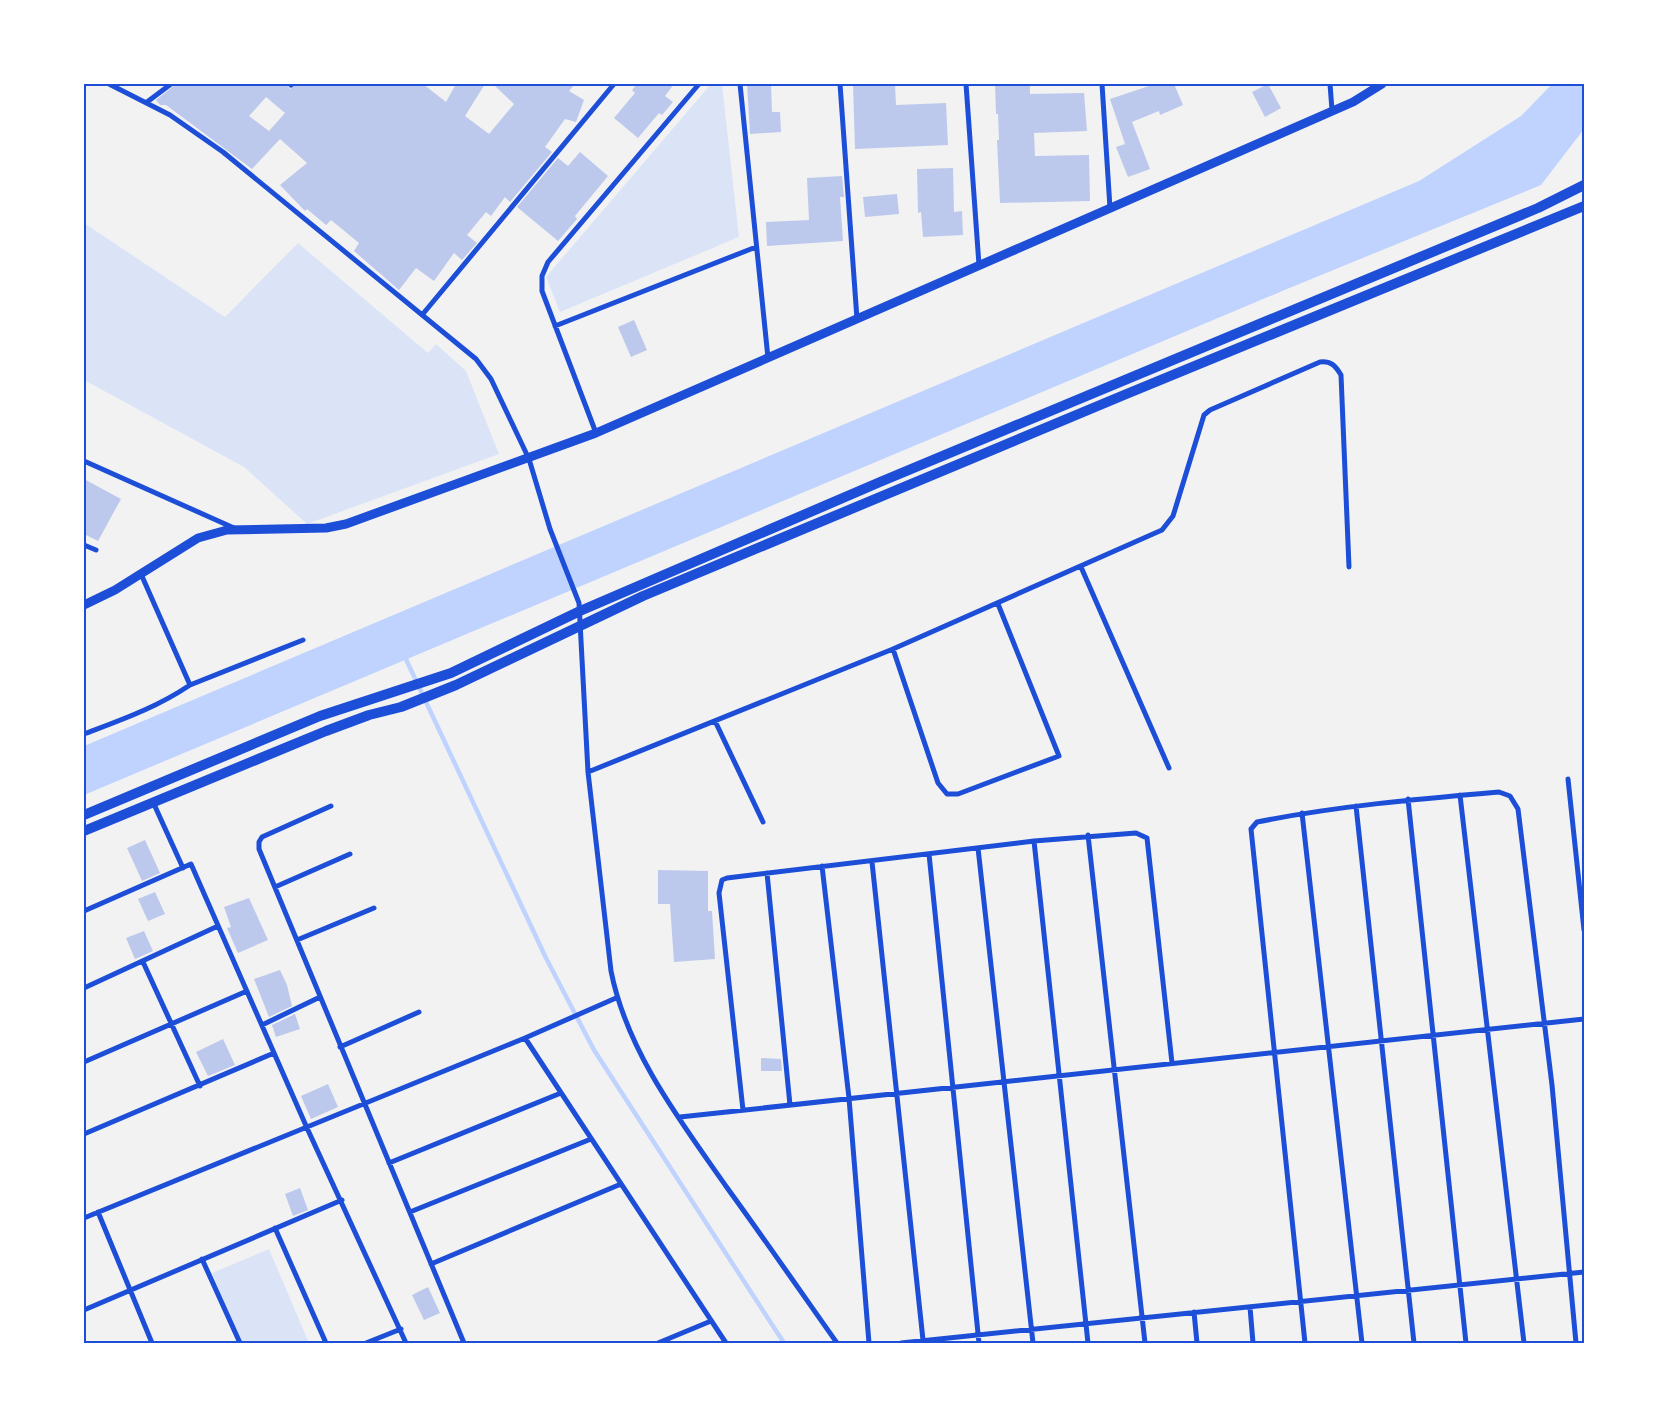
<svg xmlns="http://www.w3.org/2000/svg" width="1668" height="1427" font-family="Rubik,sans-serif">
  <rect width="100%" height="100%" fill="#f2f2f2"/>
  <!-- green -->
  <path fill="#dbe4f7" d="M 711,84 L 722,84 L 739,237 L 560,312 L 546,277 Z
    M 84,223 L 225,317 L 298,243 L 428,353 L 436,344 L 466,371 L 499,454 L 307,524 L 244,467 L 84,380 Z
    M 269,1249 L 309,1343 L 241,1343 L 212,1273 Z"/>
  <!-- water -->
  <path fill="#bfd3fe" d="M 1552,84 L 1584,84 L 1584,129 L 1541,185 L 1287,289 L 84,795 L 84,746 L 1419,181 L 1521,116 Z"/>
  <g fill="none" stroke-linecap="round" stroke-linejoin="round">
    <!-- stream -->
    <path stroke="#bfd3fe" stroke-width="4.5" d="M 404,655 L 546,958 L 594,1050 L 784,1343"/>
  </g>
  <!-- building -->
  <path fill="#bdc9ec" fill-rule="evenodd" d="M 176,84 L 287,84 L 290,89 L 296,84 L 423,84 L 446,102 L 456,84 L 485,84 L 465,116 L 489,134 L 514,104 L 493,84 L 575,84 L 569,91 L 584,100 L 576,122 L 565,119 L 545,147 L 552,152 L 510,202 L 505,197 L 491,216 L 486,212 L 467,235 L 477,243 L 462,260 L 454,253 L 434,281 L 416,268 L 399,290 L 354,251 L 359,243 L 331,220 L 326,225 L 307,209 L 305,211 L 280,185 L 307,163 L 280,139 L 252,169 L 166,105 L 160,105 L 156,100 ZM 266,97 L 285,113 L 269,131 L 249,116 Z
    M 637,84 L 674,84 L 665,96 L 673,102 L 662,115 L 659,113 L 638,138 L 614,118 L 635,93 L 632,90 Z
    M 747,84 L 771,84 L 772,112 L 780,112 L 781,132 L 750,134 Z
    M 853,84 L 895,84 L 896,105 L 946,103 L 948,145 L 855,149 Z
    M 995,84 L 1030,84 L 1030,94 L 1084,93 L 1087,131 L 1034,133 L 1035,156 L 1089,155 L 1090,201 L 1000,203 L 997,140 L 999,140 L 998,114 L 996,114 Z
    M 1155,84 L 1174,84 L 1183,105 L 1160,115 L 1159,111 L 1132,122 L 1150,169 L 1128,177 L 1116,147 L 1125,144 L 1110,99 Z
    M 1268,84 L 1281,108 L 1265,117 L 1252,92 Z
    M 580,152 L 608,176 L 575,216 L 577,219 L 558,241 L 517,207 L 558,158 L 568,166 Z
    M 953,168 L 954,212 L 962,211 L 963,235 L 923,237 L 921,212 L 918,213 L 917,169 Z
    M 842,176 L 844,197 L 840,197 L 843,241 L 767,246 L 766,222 L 809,220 L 807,178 Z
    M 897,194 L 899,214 L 865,217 L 863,197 Z
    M 634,320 L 647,350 L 631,357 L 618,327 Z
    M 84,479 L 121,499 L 98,541 L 84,534 Z
    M 145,840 L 160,873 L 142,881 L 127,848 Z
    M 658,870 L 708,871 L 708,911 L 712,911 L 715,959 L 674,962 L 670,904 L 658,904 Z
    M 155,892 L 165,914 L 148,921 L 138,899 Z
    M 249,898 L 268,940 L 238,953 L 227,928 L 231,927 L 224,907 Z
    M 144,931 L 153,951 L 135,959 L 126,938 Z
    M 280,970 L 287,985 L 292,1006 L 269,1017 L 254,979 Z
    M 295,1014 L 300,1029 L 276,1037 L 272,1025 Z
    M 223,1039 L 235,1065 L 208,1076 L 196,1052 Z
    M 761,1058 L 781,1059 L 782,1071 L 761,1071 Z
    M 328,1084 L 338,1107 L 311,1119 L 301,1096 Z
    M 300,1188 L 308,1210 L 293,1216 L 285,1194 Z
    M 428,1287 L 440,1313 L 424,1320 L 412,1295 Z"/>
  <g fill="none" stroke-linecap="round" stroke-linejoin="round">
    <!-- minor -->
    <path stroke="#1d4ed8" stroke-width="5" d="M 109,84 L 170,115 L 223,152 L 476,359 L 491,379 L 529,459 L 550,529 L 579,603 L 588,772 L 611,971 C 627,1052 681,1122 728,1189 C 765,1240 801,1292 837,1343
      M 740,84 L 768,358
      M 840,84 L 857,319
      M 966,84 L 979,265
      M 1102,84 L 1110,208
      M 1330,84 L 1332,110
      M 291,85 L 292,84
      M 147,102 L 171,84
      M 422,315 L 614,84
      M 555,326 L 756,247
      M 596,433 L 542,291 L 542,276 L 548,262 L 699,84
      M 84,461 L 234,528
      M 84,545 L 96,550
      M 1081,567 L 1169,768
      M 893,649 L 938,783 L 947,794 L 958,794 L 1059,756 L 998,604
      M 190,685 L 303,640
      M 715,721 L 763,822
      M 84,734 C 121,720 156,708 190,685 L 141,574
      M 588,772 L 893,649 L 1162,530 L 1173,516 L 1204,415 L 1210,410 L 1320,362 C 1331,361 1335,365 1341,375 L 1349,567
      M 1568,779 L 1584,930
      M 1460,795 L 1524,1343
      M 1408,799 L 1466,1343
      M 153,802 L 183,868
      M 331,806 L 262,837 L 259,842 L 259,849 L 464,1343
      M 1356,806 L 1414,1343
      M 1302,813 L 1362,1343
      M 1088,835 L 1145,1343
      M 1034,841 L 1088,1343
      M 978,848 L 1033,1343
      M 929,854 L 979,1343
      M 872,862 L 923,1340
      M 822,866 L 849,1098 L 869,1343
      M 767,873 L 790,1105
      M 275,887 L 350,854
      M 84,911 L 191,864 L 307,1128 L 406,1343
      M 297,940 L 374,908
      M 143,962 L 200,1086
      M 84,988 L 218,926
      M 262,1025 L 320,997
      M 525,1038 L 726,1343
      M 340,1047 L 419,1012
      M 84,1062 L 247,991
      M 743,1110 L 719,893 L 722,880 L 727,878 L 1034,841 L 1136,833 L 1147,838 L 1172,1063
      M 680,1117 L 1584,1019
      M 84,1134 L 274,1053
      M 389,1163 L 561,1093
      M 98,1212 L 152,1343
      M 410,1212 L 591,1139
      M 84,1218 L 525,1038 L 616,998
      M 275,1228 L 326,1343
      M 202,1259 L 240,1343
      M 431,1264 L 621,1184
      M 1250,1307 L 1253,1343
      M 84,1310 L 342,1200
      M 1194,1312 L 1197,1343
      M 366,1343 L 401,1329
      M 658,1343 L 711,1321
      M 901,1343 L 1584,1272
      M 1305,1343 L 1251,829 L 1257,822 C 1337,806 1418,799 1499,792 L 1510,796 L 1518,809 L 1552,1085 L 1576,1343"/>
    <!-- tertiary -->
    <path stroke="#1d4ed8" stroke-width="9" d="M 84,605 L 115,590 L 198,538 L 227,530 L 326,528 L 346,524 L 596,433 L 1353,102 L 1382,84"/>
    <!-- secondary -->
    <path stroke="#1d4ed8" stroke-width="10" d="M 84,815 L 320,716 L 451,673 L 580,611 L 880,482 L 1538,208 L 1584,185
      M 84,831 L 326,731 L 369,715 L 401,707 L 456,685 L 643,596 L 1124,395 L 1584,206"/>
  </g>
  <!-- border -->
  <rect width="1668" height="1427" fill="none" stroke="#ffffff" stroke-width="170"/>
  <rect x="85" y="85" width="1498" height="1257" fill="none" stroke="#1d4ed8" stroke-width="2"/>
</svg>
